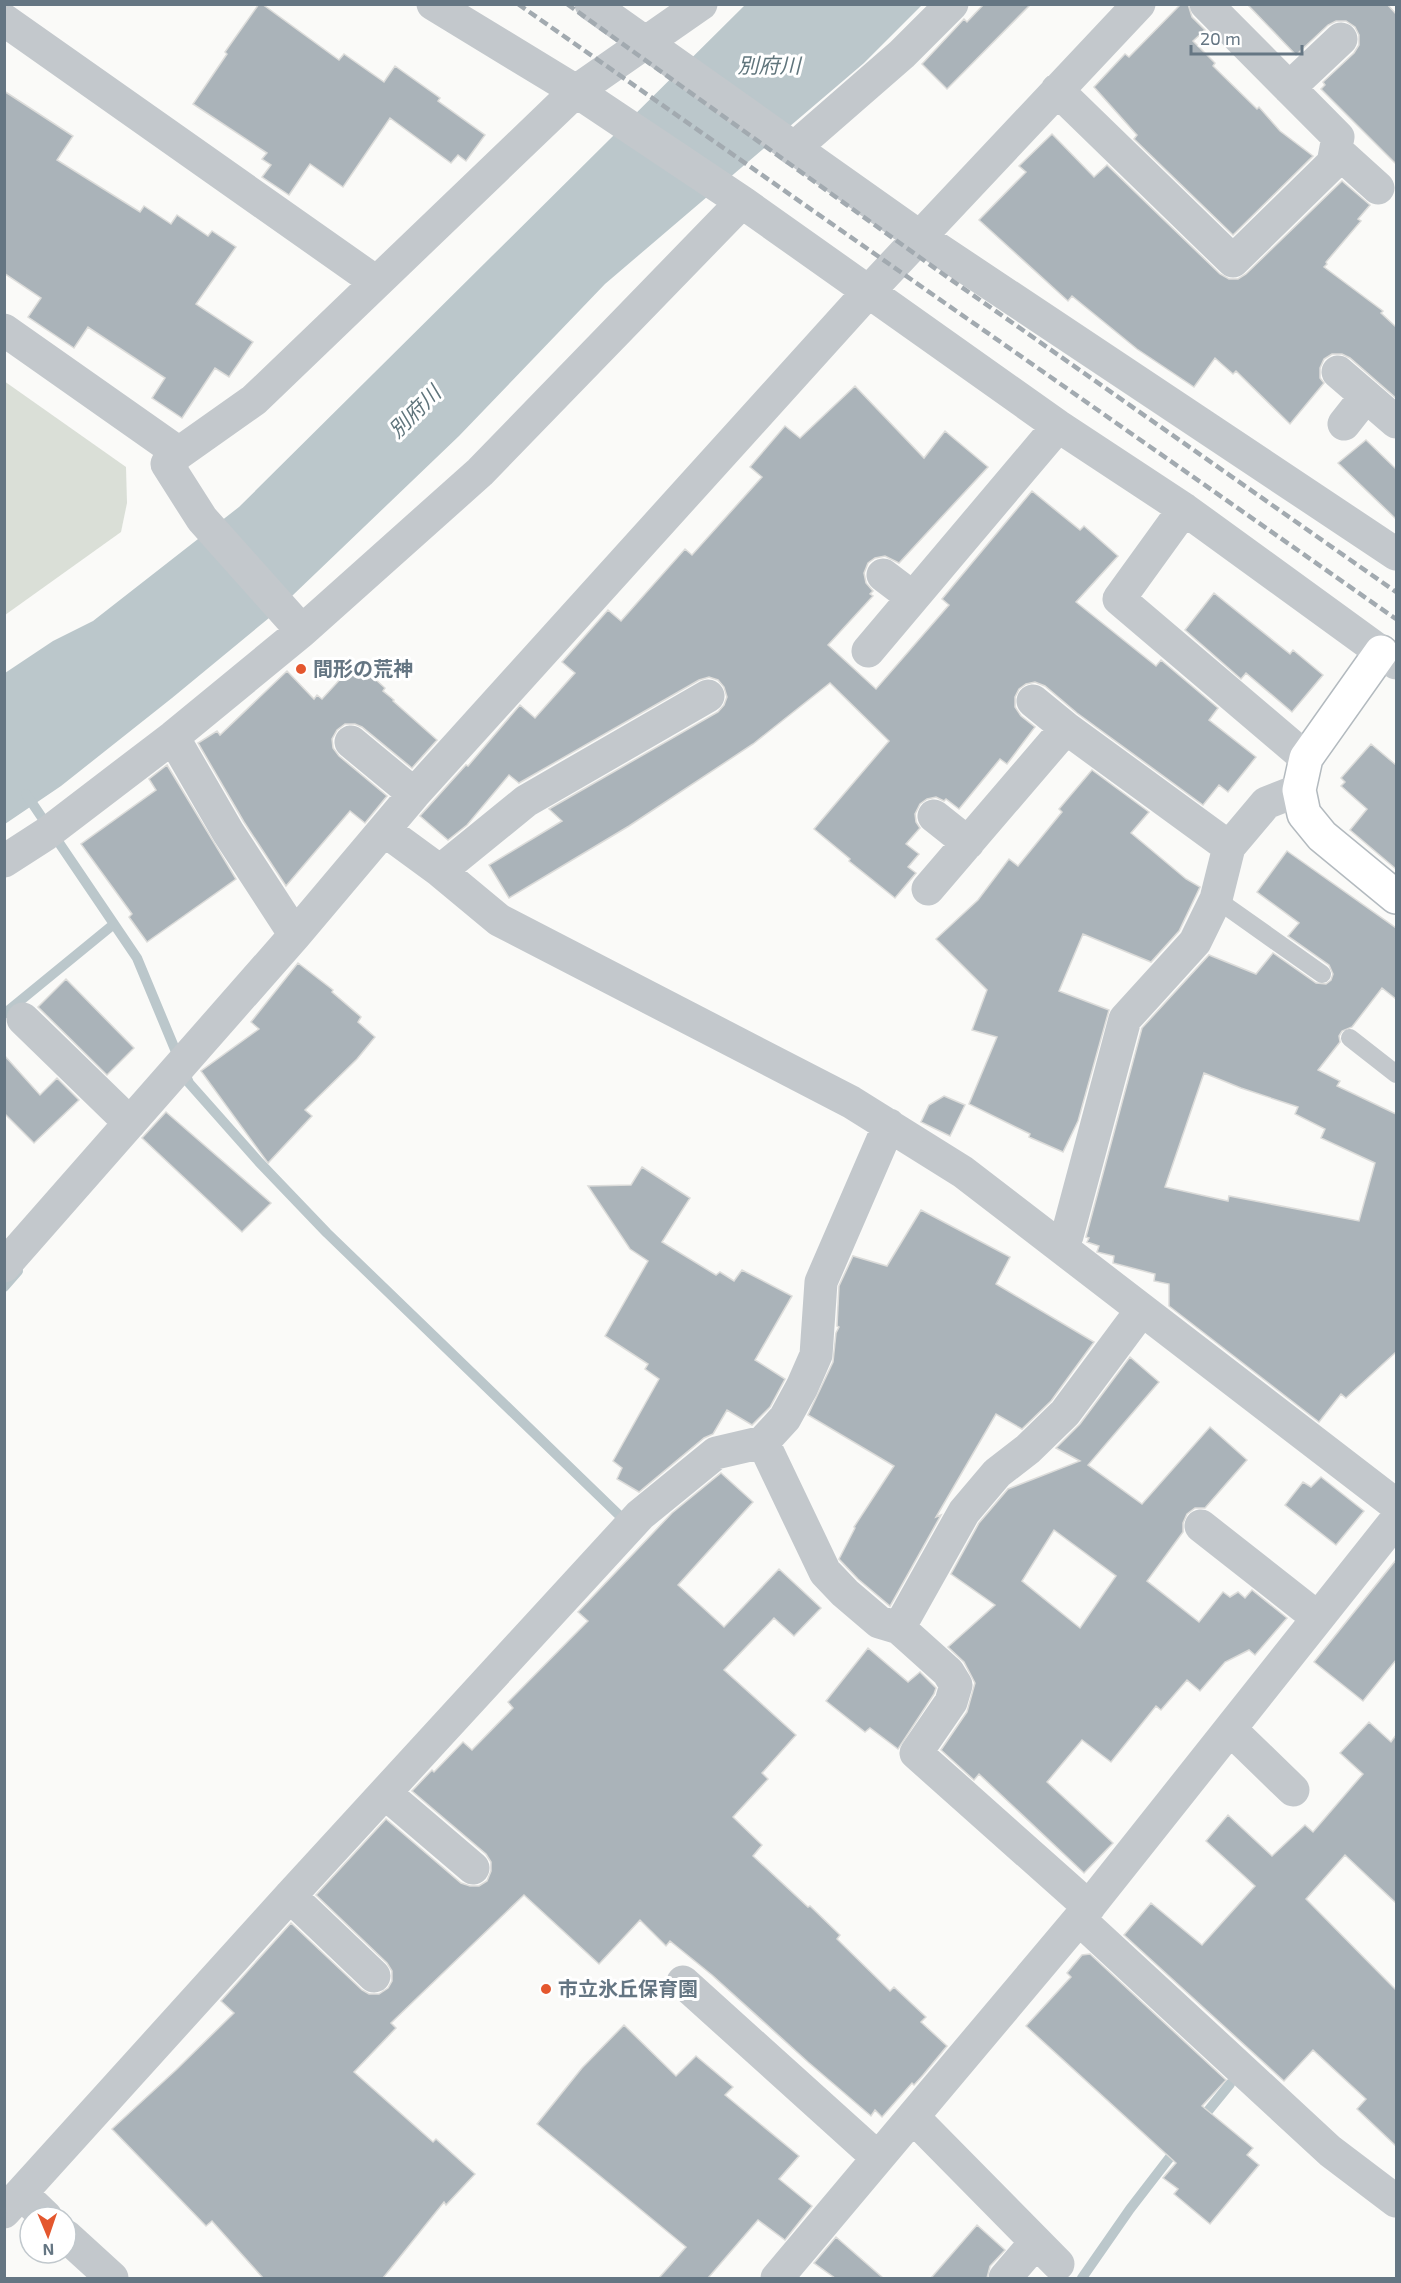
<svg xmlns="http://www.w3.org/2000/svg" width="1401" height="2283" font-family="'Exo 2','Noto Sans JP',sans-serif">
  <rect width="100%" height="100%" fill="#fafaf8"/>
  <!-- green -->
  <path fill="#dadfd7" d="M 4,381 L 126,467 L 127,503 L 121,532 L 5,615 Z"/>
  <!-- water -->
  <path fill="#bbc7cb" d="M 745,5 L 922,5 L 864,63 L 605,284 L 459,436 L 269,618 L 172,698 L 61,786 L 5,824 L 5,673 L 53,641 L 93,621 L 239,507 Z"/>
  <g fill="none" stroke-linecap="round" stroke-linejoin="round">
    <!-- stream -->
    <path stroke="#bbc7cb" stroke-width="10" d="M 26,794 L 137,958 L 189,1083 L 259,1162 L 327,1233 L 620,1516
      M 4,1014 L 114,924
      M 4,1287 L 18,1271
      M 1199,2122 L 1230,2084
      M 1082,2278 L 1130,2209 L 1177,2148"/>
  </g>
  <!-- building -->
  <path fill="#aab3b9" stroke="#dcdcda" stroke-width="1.5" fill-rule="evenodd" d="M 259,4 L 262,4 L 339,60 L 344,54 L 384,82 L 395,66 L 440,98 L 438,101 L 485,135 L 466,161 L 458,155 L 451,163 L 390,118 L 343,187 L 310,164 L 289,195 L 262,177 L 271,165 L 262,159 L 267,153 L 193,104 L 227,54 L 225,52 Z
    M 984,4 L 1031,4 L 947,89 L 922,64 L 964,19 L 967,22 Z
    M 1181,4 L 1188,4 L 1192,17 L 1205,30 L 1193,41 L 1215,63 L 1213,66 L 1257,109 L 1259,107 L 1280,131 L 1313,156 L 1233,235 L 1134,139 L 1137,135 L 1094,87 L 1125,54 L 1129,57 Z
    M 1247,4 L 1387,4 L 1396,14 L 1396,164 L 1321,89 L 1325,85 L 1323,82 L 1354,53 L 1359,45 L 1359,35 L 1355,27 L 1346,21 L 1336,21 L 1328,25 L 1296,55 Z
    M 4,91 L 73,136 L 57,160 L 140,212 L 144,206 L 171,224 L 177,215 L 208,236 L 212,231 L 236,247 L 196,304 L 253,342 L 229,377 L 215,368 L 182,418 L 152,398 L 165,378 L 88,327 L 74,348 L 28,317 L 41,298 L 4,273 Z
    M 1052,134 L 1094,177 L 1107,165 L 1220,274 L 1229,279 L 1238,279 L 1246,274 L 1342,181 L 1370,205 L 1358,219 L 1361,221 L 1326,262 L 1327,264 L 1324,267 L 1383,311 L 1381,313 L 1396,327 L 1396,398 L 1350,358 L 1342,354 L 1332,354 L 1324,359 L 1320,368 L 1320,378 L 1324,383 L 1290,424 L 1236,371 L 1233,374 L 1215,358 L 1194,387 L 1137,349 L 1072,296 L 1068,301 L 979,220 L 1026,172 L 1019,166 Z
    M 855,386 L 924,458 L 945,431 L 988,467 L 899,563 L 885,556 L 875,558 L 868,563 L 864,573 L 866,583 L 873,591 L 870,594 L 873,596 L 828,645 L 876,689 L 949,605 L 942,599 L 1032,491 L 1080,530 L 1084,526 L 1118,556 L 1076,602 L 1156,666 L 1161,660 L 1218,708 L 1209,720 L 1256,757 L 1228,792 L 1219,785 L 1203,805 L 1077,713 L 1045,686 L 1035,682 L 1026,684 L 1019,689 L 1015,697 L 1015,707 L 1021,716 L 1035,727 L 1007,764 L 1000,759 L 959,809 L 946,799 L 944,801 L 936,797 L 927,799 L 920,804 L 915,814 L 916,822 L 920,828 L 906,844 L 919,854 L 908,867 L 916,873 L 895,898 L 849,861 L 850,859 L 814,829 L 889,741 L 830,683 L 753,744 L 629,826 L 509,898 L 489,865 L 562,821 L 549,809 L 718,712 L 724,705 L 727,697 L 724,687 L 718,680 L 709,677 L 699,680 L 519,783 L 509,775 L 467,825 L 448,840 L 420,816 L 466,765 L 468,766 L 520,705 L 535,718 L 575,673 L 562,662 L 608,610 L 621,621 L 685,549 L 692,555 L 762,477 L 750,467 L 785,426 L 800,438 Z
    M 1366,440 L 1396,469 L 1396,519 L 1338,463 Z
    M 1214,593 L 1290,654 L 1293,650 L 1323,675 L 1292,712 L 1246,673 L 1241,679 L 1185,630 Z
    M 356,662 L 385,688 L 383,691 L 394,700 L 393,701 L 437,740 L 412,768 L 362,727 L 355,724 L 345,724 L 337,730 L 332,739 L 333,748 L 339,756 L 387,796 L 365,823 L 350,811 L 286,886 L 244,822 L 198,743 L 217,731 L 220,735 L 287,671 L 314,699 L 317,695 L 322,699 Z
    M 1371,744 L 1396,765 L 1396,869 L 1350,830 L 1367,809 L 1341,786 L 1345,782 L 1341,778 Z
    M 167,765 L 236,879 L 147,942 L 129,917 L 132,914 L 81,844 L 156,790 L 149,779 Z
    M 1092,770 L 1149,812 L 1131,833 L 1186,879 L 1200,887 L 1179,931 L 1151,962 L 1083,934 L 1059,991 L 1109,1010 L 1078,1121 L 1063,1152 L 1029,1137 L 1030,1134 L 969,1104 L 997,1037 L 972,1030 L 987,990 L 936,939 L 978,900 L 1009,859 L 1018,866 L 1062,812 L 1059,809 Z
    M 1287,851 L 1396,928 L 1396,999 L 1382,988 L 1352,1027 L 1342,1031 L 1339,1036 L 1340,1042 L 1318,1070 L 1340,1081 L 1337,1086 L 1396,1114 L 1396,1352 L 1346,1398 L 1341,1394 L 1319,1422 L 1169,1306 L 1169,1284 L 1154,1281 L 1155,1274 L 1113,1263 L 1114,1256 L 1097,1252 L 1099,1246 L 1087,1242 L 1089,1238 L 1086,1237 L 1142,1028 L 1209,955 L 1256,974 L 1273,953 L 1316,983 L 1326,984 L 1331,980 L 1333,974 L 1329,965 L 1288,936 L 1299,923 L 1257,892 ZM 1204,1073 L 1241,1088 L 1298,1107 L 1295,1114 L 1325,1129 L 1321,1138 L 1375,1163 L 1359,1221 L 1229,1196 L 1228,1201 L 1165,1187 Z
    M 298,963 L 333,990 L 332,992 L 361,1017 L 358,1022 L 375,1037 L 357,1059 L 305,1110 L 312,1116 L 268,1163 L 201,1071 L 259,1029 L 251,1022 Z
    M 66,979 L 134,1048 L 107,1075 L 38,1007 Z
    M 4,1055 L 40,1095 L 57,1078 L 79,1100 L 34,1143 L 4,1113 Z
    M 944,1096 L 965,1105 L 950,1136 L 921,1122 L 929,1105 Z
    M 166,1112 L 271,1203 L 242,1232 L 142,1138 Z
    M 642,1167 L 690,1198 L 662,1242 L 716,1275 L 720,1272 L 734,1281 L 742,1270 L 792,1296 L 755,1360 L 785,1379 L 770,1407 L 752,1425 L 727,1410 L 713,1434 L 704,1438 L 639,1492 L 617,1479 L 622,1468 L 613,1461 L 659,1379 L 645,1369 L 648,1364 L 605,1336 L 648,1261 L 630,1249 L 588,1186 L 631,1185 Z
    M 921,1210 L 1010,1257 L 996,1284 L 1094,1342 L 1051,1401 L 1022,1429 L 996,1414 L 936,1517 L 941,1515 L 890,1606 L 858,1579 L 839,1559 L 855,1528 L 854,1527 L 894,1466 L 808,1415 L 833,1362 L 836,1333 L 839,1327 L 837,1326 L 839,1286 L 853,1256 L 887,1266 Z
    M 1130,1357 L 1159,1382 L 1088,1465 L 1142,1504 L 1210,1427 L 1247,1460 L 1205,1508 L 1195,1508 L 1187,1514 L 1183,1523 L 1183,1532 L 1147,1581 L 1199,1622 L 1223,1592 L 1230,1597 L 1238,1592 L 1245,1598 L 1252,1590 L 1287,1618 L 1255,1655 L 1249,1650 L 1225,1662 L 1200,1691 L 1187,1680 L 1161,1710 L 1156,1706 L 1111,1762 L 1082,1740 L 1047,1782 L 1113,1843 L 1084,1873 L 979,1774 L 974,1780 L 941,1750 L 967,1712 L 975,1683 L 964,1662 L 948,1647 L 995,1605 L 951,1574 L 979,1523 L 1008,1489 L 1080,1461 L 1056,1448 L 1080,1424 ZM 1054,1530 L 1116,1576 L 1080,1628 L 1022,1581 Z
    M 721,1473 L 753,1502 L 678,1585 L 724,1627 L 779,1569 L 821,1608 L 794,1636 L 774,1618 L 724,1670 L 796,1735 L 762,1773 L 768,1779 L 733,1817 L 762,1845 L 753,1856 L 808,1907 L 810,1906 L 840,1935 L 837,1939 L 890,1991 L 894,1987 L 926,2017 L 921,2022 L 947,2046 L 923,2075 L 914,2085 L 912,2083 L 882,2117 L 875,2110 L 871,2116 L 808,2062 L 712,1975 L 670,1941 L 666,1946 L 640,1920 L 599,1964 L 524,1895 L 391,2023 L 396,2028 L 354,2072 L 433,2142 L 436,2139 L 475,2174 L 446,2205 L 444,2202 L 383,2278 L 263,2278 L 212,2221 L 206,2226 L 112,2129 L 176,2070 L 234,2013 L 221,2001 L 291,1923 L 362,1990 L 369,1994 L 379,1994 L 388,1988 L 392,1981 L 392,1971 L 387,1963 L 316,1895 L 386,1819 L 461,1883 L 470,1886 L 479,1886 L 487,1881 L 491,1871 L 491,1862 L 486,1854 L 412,1791 L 432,1770 L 434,1772 L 463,1742 L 472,1750 L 513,1708 L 508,1702 L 588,1621 L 578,1612 L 672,1513 Z
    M 1321,1477 L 1364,1511 L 1336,1545 L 1285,1505 L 1303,1482 L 1311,1487 Z
    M 1396,1560 L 1396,1660 L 1363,1701 L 1314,1662 Z
    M 868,1648 L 908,1682 L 920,1672 L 936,1688 L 934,1694 L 898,1749 L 870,1728 L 865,1732 L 826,1701 Z
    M 1369,1722 L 1391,1742 L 1396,1735 L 1396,1903 L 1345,1855 L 1306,1899 L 1396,1990 L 1396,2146 L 1357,2109 L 1366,2099 L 1313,2050 L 1284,2081 L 1124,1935 L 1151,1903 L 1202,1945 L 1255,1886 L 1206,1841 L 1228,1815 L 1272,1856 L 1305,1825 L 1313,1832 L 1363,1774 L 1340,1753 Z
    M 1090,1954 L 1226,2080 L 1202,2106 L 1253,2148 L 1247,2155 L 1259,2165 L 1210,2224 L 1174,2194 L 1178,2189 L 1163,2178 L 1176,2163 L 1026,2026 L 1071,1977 L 1067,1973 L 1082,1955 Z
    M 624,2025 L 676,2076 L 696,2056 L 733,2087 L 725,2095 L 799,2156 L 779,2179 L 812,2206 L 785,2240 L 758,2220 L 708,2278 L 659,2278 L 686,2247 L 537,2124 L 582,2068 Z
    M 977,2225 L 1005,2250 L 990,2266 L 987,2278 L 931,2278 Z
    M 836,2237 L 883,2278 L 835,2278 L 814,2263 Z"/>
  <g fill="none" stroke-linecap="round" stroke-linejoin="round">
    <defs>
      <path id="secondary" d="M 1381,652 L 1306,758 L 1299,790 L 1304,814 L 1322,836 L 1396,897"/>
    </defs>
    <!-- secondary casing -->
    <use href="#secondary" stroke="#b3babf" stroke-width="36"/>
    <!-- lane -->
    <path stroke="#c3c8cc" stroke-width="18" d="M 1216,899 L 1322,974
      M 1350,1038 L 1396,1074"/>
    <!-- street -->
    <path stroke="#c3c8cc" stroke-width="33" d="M 433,4 L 576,91 L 742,202 L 1058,426 L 1184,509 L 1396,663
      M 591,4 L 920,237 L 1396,554
      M 4,20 L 376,282
      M 1289,88 L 1341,39
      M 1057,90 L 1233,261 L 1333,163 L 1338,137 L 1206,4
      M 793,149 L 902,54 L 952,4
      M 1336,150 L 1378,188
      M 4,330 L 179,453 L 254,400 L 576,91 L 701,4
      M 1338,372 L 1396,422
      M 1344,424 L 1366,396
      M 179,453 L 167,464 L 202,519 L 302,631
      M 1184,509 L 1119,599 L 1306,758
      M 883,575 L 912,597
      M 868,651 L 1058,426
      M 1033,701 L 1066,728
      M 173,737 L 228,832 L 295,935
      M 351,742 L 414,794
      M 934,816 L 968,843
      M 384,830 L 440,871 L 499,920 L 851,1102 L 963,1172 L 1396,1505
      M 4,861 L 46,834 L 173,737 L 302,631 L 480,472 L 742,202
      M 440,871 L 526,801 L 708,696
      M 928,889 L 1066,728 L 1229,847
      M 23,1019 L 130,1123
      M 1059,1245 L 1067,1236 L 1125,1019 L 1195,942 L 1216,899 L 1229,847 L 1266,803 L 1299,790
      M 4,1266 L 295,935 L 414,794 L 869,291 L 1139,4
      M 763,1442 L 825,1572 L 845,1593 L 879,1622 L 899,1628 L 948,1672 L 956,1685 L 951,1702 L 916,1753 L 1089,1907
      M 1201,1526 L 1318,1618
      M 899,1628 L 964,1512 L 997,1473 L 1028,1449 L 1065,1413 L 1141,1311
      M 1230,1729 L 1293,1790
      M 385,1793 L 473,1868
      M 290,1896 L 374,1976
      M 1079,1919 L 1330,2151 L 1396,2201
      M 683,1982 L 878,2158
      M 913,2117 L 1058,2264
      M 22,2194 L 46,2217
      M 4,2212 L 290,1896 L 640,1515 L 716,1453 L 763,1442 L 785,1418 L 802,1387 L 816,1355 L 821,1282 L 889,1125
      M 66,2236 L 112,2278
      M 777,2278 L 1079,1919 L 1396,1520
      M 1005,2278 L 1036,2242"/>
    <!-- secondary -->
    <use href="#secondary" stroke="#fff" stroke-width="33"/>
    <!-- rail -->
    <path stroke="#a2aab0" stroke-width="4.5" stroke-dasharray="9 4.5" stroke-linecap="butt" d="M 518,4 L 1396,619
      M 567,4 L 950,279 L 1396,592"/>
  </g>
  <!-- markers -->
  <g fill="#e4572e" stroke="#fff" stroke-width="2">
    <circle cx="301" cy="669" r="6"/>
    <circle cx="546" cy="1989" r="6"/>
  </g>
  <g text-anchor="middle" stroke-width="6" stroke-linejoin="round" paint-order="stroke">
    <!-- poi labels -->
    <g font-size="20" font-weight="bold" fill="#657683" stroke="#fff" text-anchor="start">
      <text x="313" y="676">間形の荒神</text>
      <text x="558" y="1996">市立氷丘保育園</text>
    </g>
    <!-- water labels -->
    <g font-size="21" font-style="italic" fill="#60757c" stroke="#fff">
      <text x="769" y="73">別府川</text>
      <text transform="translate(415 412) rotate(-45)" y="7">別府川</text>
    </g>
  </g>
  <!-- border -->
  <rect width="1401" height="2283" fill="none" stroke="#657683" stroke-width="12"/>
  <!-- north arrow -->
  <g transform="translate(48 2235) rotate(178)"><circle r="28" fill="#ffffff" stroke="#c1c8cd" stroke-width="1.5"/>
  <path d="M0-4.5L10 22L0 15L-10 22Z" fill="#e4572e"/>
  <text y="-9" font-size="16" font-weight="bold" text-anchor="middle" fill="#657683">N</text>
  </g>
  <!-- scale -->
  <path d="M1191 45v9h111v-9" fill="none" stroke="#657683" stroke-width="3"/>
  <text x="1200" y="45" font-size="18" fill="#657683" stroke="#ffffff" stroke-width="4.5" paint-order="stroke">20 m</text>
</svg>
